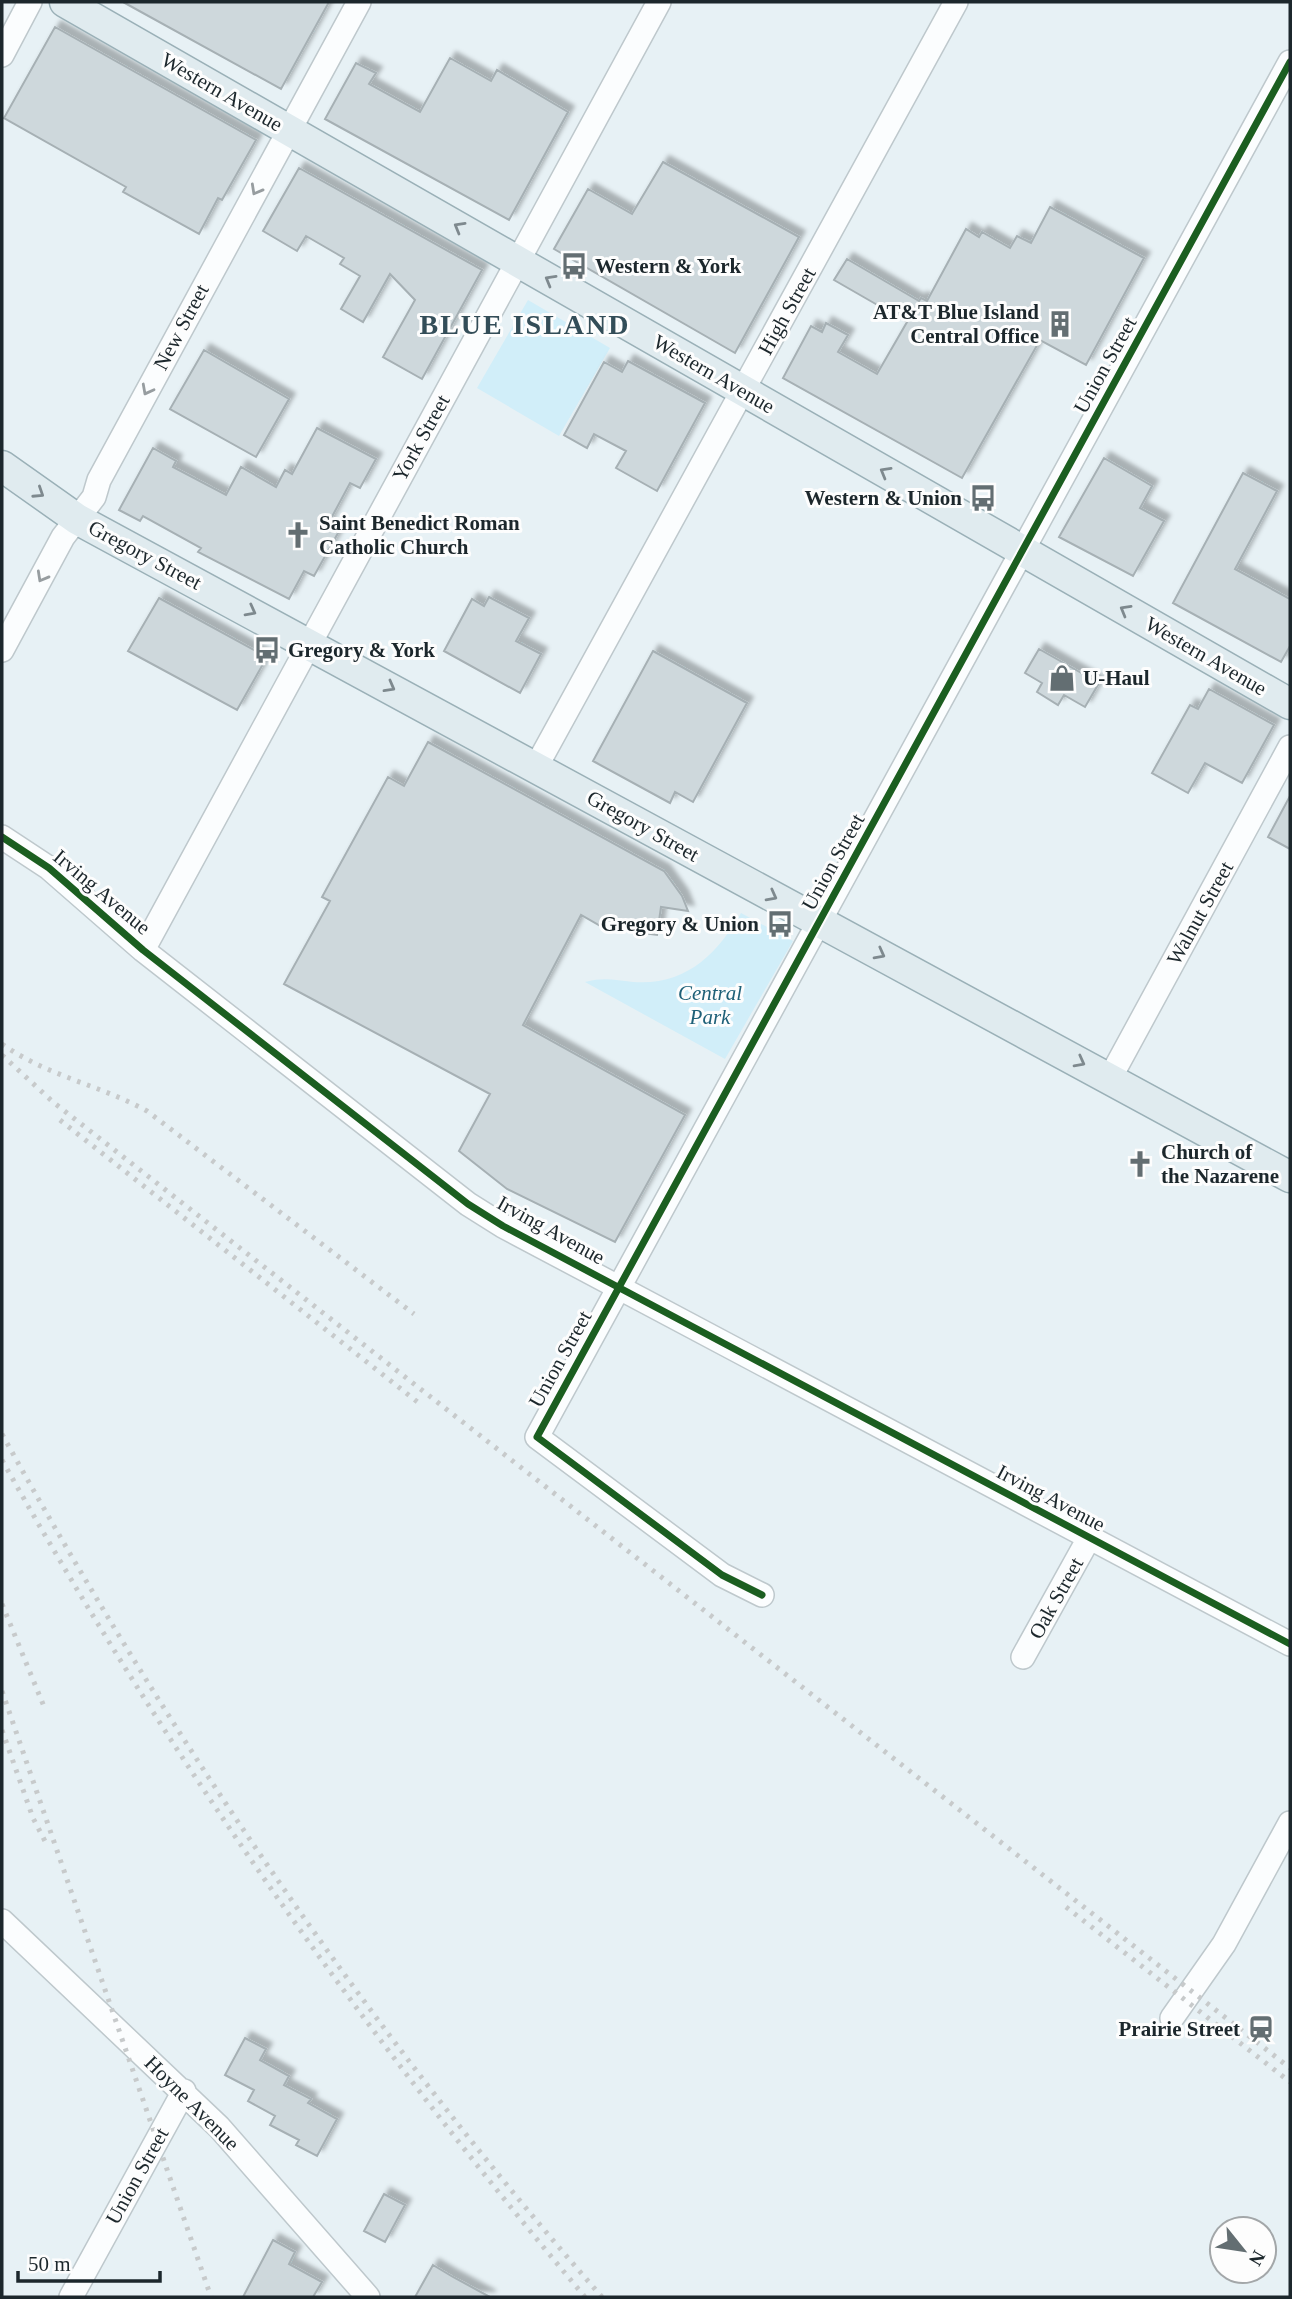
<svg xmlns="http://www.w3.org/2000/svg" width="1292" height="2299" font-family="Georgia,serif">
  <defs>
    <filter id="shadow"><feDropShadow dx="6" dy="-6" stdDeviation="2" flood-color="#0004"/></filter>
  </defs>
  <rect width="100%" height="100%" fill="#e7f1f5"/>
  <!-- green -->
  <path fill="#d1eef9" d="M 528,300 L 610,348 L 559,436 L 477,388 Z
    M 741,913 L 793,941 L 725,1059 L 585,982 C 604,977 615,980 633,982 C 686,986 717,954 741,913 Z"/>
  <!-- building -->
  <path fill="#ced8dc" stroke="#a6b0b4" stroke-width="2" filter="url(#shadow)" d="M 123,2 L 329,2 L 281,89 Z
    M 55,27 L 256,140 L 222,200 L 218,198 L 199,234 L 123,192 L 126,187 L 4,118 Z
    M 450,58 L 491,81 L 497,70 L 568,112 L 509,220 L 325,119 L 356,63 L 376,73 L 369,84 L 420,112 Z
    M 663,162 L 799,237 L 735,353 L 554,249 L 588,189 L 632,214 Z
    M 299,168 L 482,270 L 422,379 L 383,357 L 415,300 L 390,274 L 363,322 L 341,309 L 360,276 L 340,264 L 344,258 L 306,236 L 297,251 L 263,231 Z
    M 1050,207 L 1144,258 L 1086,365 L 1040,340 L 962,478 L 783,378 L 811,326 L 822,332 L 826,323 L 848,335 L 838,352 L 877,374 L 907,322 L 834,280 L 847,259 L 919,301 L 921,298 L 927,301 L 966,229 L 979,237 L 982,232 L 1010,248 L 1017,236 L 1031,243 Z
    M 204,350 L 289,399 L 256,457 L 170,409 Z
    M 628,361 L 705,403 L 657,491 L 616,468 L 626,451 L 594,434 L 587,448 L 564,435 L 604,362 L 622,372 Z
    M 317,428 L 376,459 L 360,488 L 350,483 L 327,526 L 338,533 L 314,576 L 304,571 L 289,599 L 198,552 L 201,548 L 143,516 L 140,521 L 119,510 L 153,448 L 176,461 L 173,467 L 226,495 L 241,467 L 276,487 L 285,470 L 292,474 Z
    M 1104,458 L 1152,486 L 1140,508 L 1164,521 L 1133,576 L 1059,537 Z
    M 1243,473 L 1277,491 L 1235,569 L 1290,599 L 1290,646 L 1281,662 L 1173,603 Z
    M 489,597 L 529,618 L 516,641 L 541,654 L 520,693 L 444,651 L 472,599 L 484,606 Z
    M 159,598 L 267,657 L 237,710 L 128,651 Z
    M 1039,649 L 1099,683 L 1085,707 L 1064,695 L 1058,705 L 1037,692 L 1042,683 L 1025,673 Z
    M 653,651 L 747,703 L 693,802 L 675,792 L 670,803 L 593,761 Z
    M 1209,689 L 1274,725 L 1242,783 L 1205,763 L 1188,793 L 1152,773 L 1190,705 L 1198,709 Z
    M 428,742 L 664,871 L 682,896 L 688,911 L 661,907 L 657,935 L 604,928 L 581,915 L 523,1025 L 685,1115 L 615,1242 L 507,1189 L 459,1151 L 490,1094 L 284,984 L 330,901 L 322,897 L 388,777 L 404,786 Z
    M 1290,796 L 1290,849 L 1268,837 Z
    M 245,2038 L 266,2049 L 260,2060 L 289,2076 L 284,2085 L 311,2099 L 308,2103 L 337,2119 L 317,2156 L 296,2145 L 299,2140 L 270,2125 L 275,2116 L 248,2101 L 254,2090 L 225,2075 Z
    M 384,2194 L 405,2205 L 385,2242 L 364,2231 Z
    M 273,2240 L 295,2252 L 289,2264 L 322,2282 L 313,2297 L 243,2297 Z
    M 433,2265 L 453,2277 L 490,2297 L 415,2297 Z"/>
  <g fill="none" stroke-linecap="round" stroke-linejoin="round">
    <defs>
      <path id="minor" d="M 2,55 L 30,2
        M 2,650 L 63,537 L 94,497 L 99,480 L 359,2
        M 536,767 L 956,2
        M 2,837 L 49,868 L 143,950 L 468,1204 L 503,1226 L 1290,1644
        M 143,950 L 659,2
        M 1110,1078 L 1290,747
        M 762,1595 L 722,1575 L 537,1437 L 1290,62
        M 1023,1657 L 1089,1538
        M 2,1921 L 219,2127 L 368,2297
        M 1172,2018 L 1224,1944 L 1290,1823
        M 71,2297 L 184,2091"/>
      <path id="major" d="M 65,2 L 1290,704
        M 2,466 L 77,519 L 1290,1177"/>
    </defs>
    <!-- minor casing -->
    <use href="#minor" stroke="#bec8cc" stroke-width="26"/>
    <!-- major casing -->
    <use href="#major" stroke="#9ab0b7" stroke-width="33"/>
    <!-- minor -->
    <use href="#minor" stroke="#fbfdfe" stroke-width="23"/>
    <!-- major -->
    <use href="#major" stroke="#e0ebef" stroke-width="30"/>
    <!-- rail -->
    <path stroke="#c7cacb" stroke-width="5" stroke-dasharray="3.5 7" stroke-linecap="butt" d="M 2,1044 C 47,1076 100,1085 147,1111 L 414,1314
      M 2,1055 L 53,1102 L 1290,2068
      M 60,1120 L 420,1404
      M 2,1434 C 171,1740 371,2034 602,2297
      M 2,1460 C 169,1758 365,2036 585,2297
      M 2,1604 L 45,1709
      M 2,1691 L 211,2297
      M 2,1730 L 33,1818 L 48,1847
      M 1066,1907 L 1290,2082"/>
    <defs>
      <path id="cycleway" d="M 2,837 L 49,868 L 143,950 L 468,1204 L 503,1226 L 1290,1644
        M 762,1595 L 722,1575 L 537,1437 L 1290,62"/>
    </defs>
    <!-- cycleway casing -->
    <use href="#cycleway" stroke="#fdfdfd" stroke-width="11"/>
    <!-- cycleway -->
    <use href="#cycleway" stroke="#1b5e20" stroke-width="7"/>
  </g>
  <!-- one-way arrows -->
  <defs><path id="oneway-chevron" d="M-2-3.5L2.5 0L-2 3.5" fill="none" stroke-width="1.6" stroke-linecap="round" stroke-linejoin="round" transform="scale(1.75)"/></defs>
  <g stroke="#979da0">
    <use href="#oneway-chevron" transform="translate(256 190) rotate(119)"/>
    <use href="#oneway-chevron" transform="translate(147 390) rotate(118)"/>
    <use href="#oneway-chevron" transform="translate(42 577) rotate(119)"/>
  </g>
  <g stroke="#7e898e">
    <use href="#oneway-chevron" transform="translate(459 227) rotate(-150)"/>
    <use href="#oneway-chevron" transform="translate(550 280) rotate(-150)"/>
    <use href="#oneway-chevron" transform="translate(885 472) rotate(-150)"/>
    <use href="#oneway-chevron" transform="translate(39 493) rotate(33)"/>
    <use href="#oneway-chevron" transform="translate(1125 610) rotate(-150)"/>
    <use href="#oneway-chevron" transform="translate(251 611) rotate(28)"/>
    <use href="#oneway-chevron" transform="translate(390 687) rotate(29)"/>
    <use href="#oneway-chevron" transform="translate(772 896) rotate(28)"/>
    <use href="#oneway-chevron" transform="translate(880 954) rotate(28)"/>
    <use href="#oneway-chevron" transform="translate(1080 1062) rotate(28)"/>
  </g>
  <!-- icons -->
  <defs>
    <symbol id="bus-bare" viewBox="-9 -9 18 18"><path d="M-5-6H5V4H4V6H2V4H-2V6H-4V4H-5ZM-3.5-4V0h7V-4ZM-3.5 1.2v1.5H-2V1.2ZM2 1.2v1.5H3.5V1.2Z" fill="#636e72" stroke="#fdfdfd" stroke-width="2.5" paint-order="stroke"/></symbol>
    <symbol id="building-bare" viewBox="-9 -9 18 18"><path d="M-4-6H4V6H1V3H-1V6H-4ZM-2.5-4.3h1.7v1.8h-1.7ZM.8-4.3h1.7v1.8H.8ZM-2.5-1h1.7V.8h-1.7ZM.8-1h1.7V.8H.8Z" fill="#636e72" stroke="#fdfdfd" stroke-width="2.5" paint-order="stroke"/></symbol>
    <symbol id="church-bare" viewBox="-9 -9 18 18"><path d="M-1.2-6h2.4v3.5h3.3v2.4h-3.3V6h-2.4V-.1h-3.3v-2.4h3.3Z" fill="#636e72" stroke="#fdfdfd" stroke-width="2.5" paint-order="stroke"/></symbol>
    <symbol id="shop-bare" viewBox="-9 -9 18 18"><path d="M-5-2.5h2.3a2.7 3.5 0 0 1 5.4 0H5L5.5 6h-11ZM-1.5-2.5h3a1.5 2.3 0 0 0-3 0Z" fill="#636e72" stroke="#fdfdfd" stroke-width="2.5" paint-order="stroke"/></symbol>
    <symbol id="station-bare" viewBox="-9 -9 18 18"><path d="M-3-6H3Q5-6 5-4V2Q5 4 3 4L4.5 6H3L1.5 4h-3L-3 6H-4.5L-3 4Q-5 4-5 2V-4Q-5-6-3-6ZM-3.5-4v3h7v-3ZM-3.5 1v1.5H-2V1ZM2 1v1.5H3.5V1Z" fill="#636e72" stroke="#fdfdfd" stroke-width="2.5" paint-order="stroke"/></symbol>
  </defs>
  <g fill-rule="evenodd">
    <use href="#bus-bare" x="555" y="247" width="38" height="38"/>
    <use href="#building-bare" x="1041" y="305" width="38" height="38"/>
    <use href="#bus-bare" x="964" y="479" width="38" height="38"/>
    <use href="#church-bare" x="279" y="516" width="38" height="38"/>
    <use href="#bus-bare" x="248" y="631" width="38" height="38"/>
    <use href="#shop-bare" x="1043" y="659" width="38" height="38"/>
    <use href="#bus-bare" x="761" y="905" width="38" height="38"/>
    <use href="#church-bare" x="1121" y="1145" width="38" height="38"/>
    <use href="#station-bare" x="1242" y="2010" width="38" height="38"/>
  </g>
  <g text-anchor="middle" stroke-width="6" stroke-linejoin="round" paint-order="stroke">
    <!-- street labels -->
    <g font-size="21" fill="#1c272c" stroke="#fdfdfd">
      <text transform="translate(222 92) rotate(30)" y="7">Western Avenue</text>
      <text transform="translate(787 311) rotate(-61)" y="7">High Street</text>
      <text transform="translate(181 327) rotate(-62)" y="7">New Street</text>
      <text transform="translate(1105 365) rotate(-61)" y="7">Union Street</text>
      <text transform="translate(714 374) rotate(30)" y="7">Western Avenue</text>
      <text transform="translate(421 438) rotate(-61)" y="7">York Street</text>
      <text transform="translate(145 555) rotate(28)" y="7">Gregory Street</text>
      <text transform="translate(1206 656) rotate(30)" y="7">Western Avenue</text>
      <text transform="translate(643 826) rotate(29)" y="7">Gregory Street</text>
      <text transform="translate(833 862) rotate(-61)" y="7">Union Street</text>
      <text transform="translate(102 892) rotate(40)" y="7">Irving Avenue</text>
      <text transform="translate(1200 913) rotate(-61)" y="7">Walnut Street</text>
      <text transform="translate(551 1230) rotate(29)" y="7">Irving Avenue</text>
      <text transform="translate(560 1359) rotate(-61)" y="7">Union Street</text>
      <text transform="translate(1051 1498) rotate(28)" y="7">Irving Avenue</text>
      <text transform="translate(1056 1598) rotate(-61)" y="7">Oak Street</text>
      <text transform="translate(192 2103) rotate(45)" y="7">Hoyne Avenue</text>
      <text transform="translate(137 2176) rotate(-61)" y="7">Union Street</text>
    </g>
    <!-- poi labels -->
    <g font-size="21" font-weight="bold" fill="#1c272c" stroke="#fdfdfd" text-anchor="start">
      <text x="595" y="273">Western &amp; York</text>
      <text x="1039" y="319" text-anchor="end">AT&amp;T Blue Island<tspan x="1039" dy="24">Central Office</tspan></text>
      <text x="962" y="505" text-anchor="end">Western &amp; Union</text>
      <text x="319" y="530">Saint Benedict Roman<tspan x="319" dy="24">Catholic Church</tspan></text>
      <text x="288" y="657">Gregory &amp; York</text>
      <text x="1083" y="685">U-Haul</text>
      <text x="759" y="931" text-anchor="end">Gregory &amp; Union</text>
      <text x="1161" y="1159">Church of<tspan x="1161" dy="24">the Nazarene</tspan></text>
      <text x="1240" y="2036" text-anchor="end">Prairie Street</text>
    </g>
    <!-- park labels -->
    <g font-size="21" font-style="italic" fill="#1e6078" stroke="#fdfdfd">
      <text x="710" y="1000">Central<tspan x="710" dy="24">Park</tspan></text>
    </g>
    <!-- district labels -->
    <g font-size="28" font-weight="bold" letter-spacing="2" fill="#334d58" stroke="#fdfdfd">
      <text x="525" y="334">BLUE ISLAND</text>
    </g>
  </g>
  <!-- border -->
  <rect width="1292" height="2299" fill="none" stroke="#1c272c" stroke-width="7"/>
  <!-- north arrow -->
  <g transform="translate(1243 2250) rotate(120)"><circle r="33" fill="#fdfdfd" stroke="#a3a7a9" stroke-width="2"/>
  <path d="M0-5L12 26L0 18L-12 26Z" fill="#636e72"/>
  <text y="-10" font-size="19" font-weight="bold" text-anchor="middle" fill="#1c272c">N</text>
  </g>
  <!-- scale -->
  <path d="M18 2271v10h142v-10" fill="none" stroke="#1c272c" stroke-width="3.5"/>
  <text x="28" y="2271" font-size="21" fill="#1c272c" stroke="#fdfdfd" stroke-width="5" paint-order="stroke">50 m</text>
</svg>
